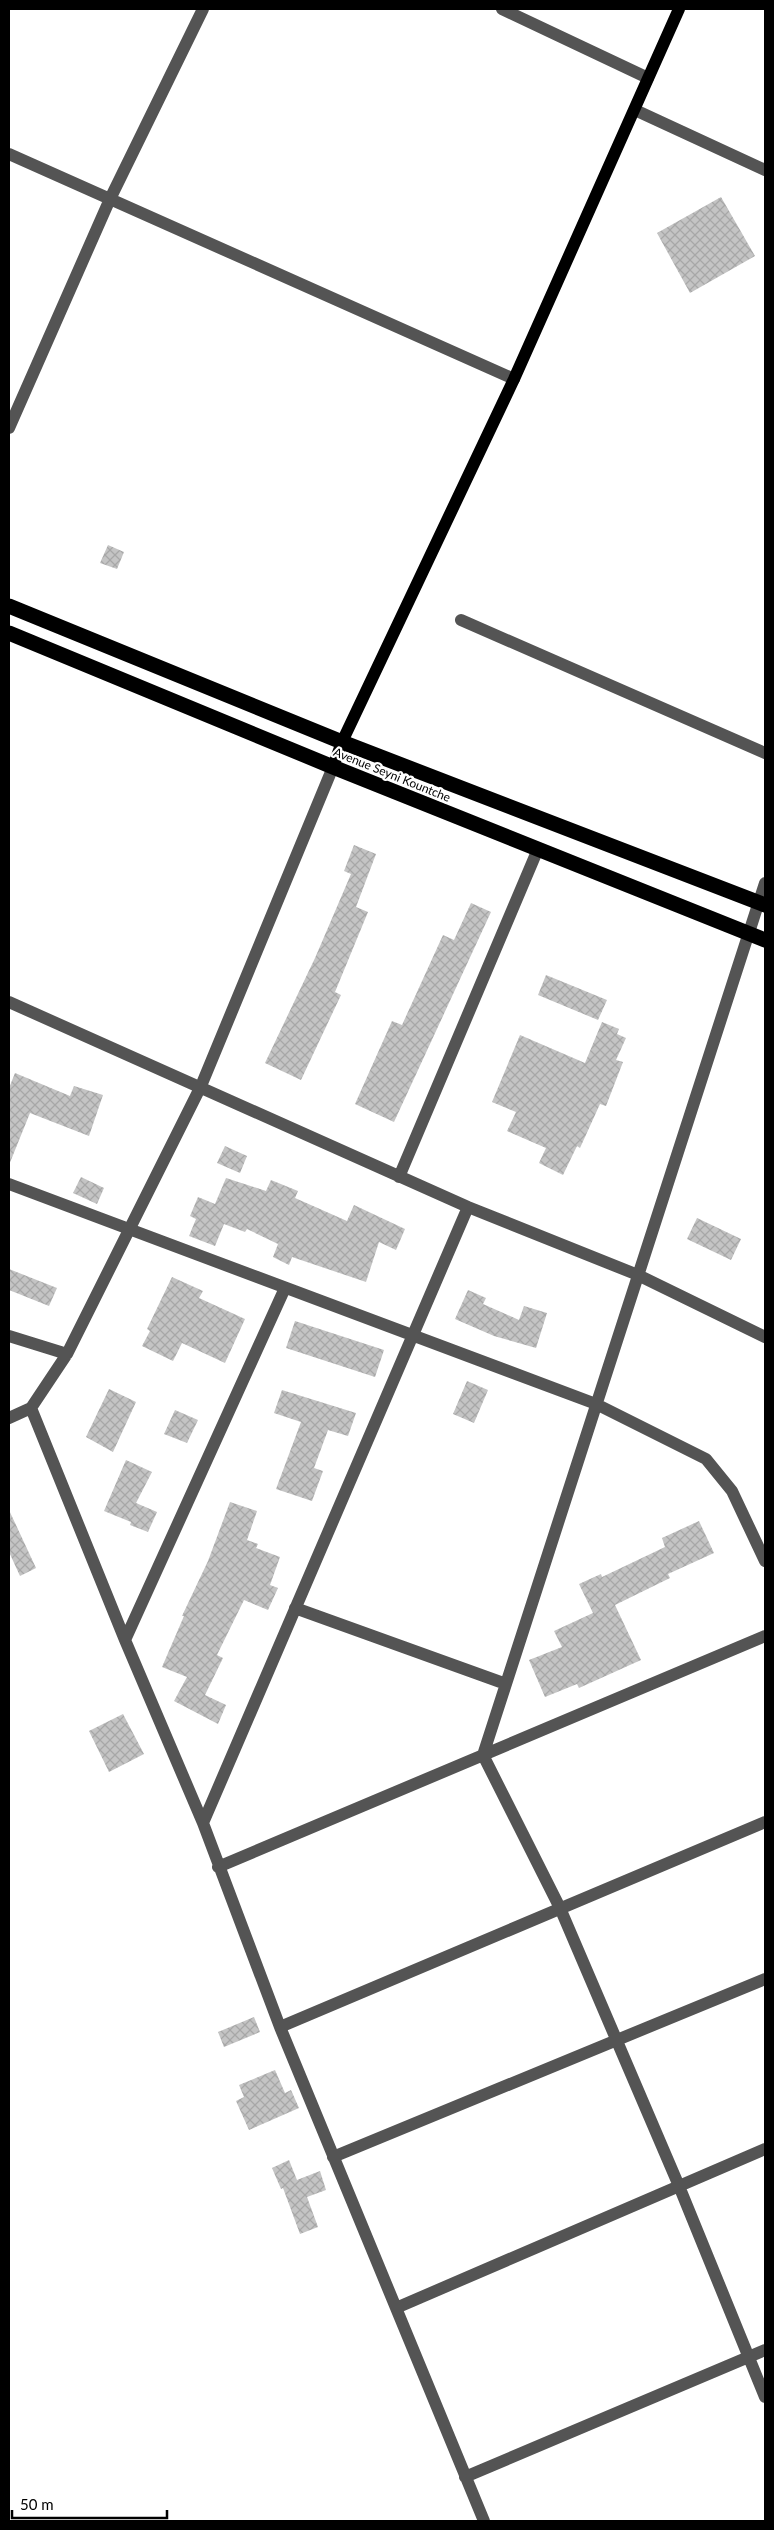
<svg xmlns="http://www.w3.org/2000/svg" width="774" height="2530" font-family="Lato,sans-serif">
  <defs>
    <pattern id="building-cross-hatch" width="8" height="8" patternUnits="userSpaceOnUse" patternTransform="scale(1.25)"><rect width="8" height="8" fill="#c4c4c4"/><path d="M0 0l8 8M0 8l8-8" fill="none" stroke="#a7a7a7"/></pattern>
  </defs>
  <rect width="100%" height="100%" fill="#fff"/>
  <!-- building -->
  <path fill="url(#building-cross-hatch)" d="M 721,197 L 755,256 L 690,293 L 657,233 Z
    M 108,545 L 124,552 L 117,569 L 100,563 Z
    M 354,845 L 376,854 L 356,907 L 368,912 L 335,992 L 341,995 L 301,1080 L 265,1063 L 315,958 L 351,874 L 344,871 Z
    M 471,903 L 491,912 L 394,1122 L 355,1104 L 392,1021 L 402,1025 L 443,935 L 454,940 Z
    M 546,975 L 607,1000 L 598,1020 L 538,995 Z
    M 602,1022 L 619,1029 L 617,1034 L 626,1038 L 616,1060 L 623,1062 L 606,1106 L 600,1104 L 580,1148 L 577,1146 L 563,1175 L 539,1163 L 546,1148 L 507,1131 L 516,1112 L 492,1102 L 520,1035 L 585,1063 Z
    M 15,1073 L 70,1096 L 74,1086 L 103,1095 L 89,1136 L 30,1113 L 9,1165 L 9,1088 Z
    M 225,1146 L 247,1156 L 240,1173 L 217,1163 Z
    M 81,1177 L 104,1188 L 97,1204 L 73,1193 Z
    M 226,1178 L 266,1191 L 271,1180 L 298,1191 L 295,1198 L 347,1221 L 354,1205 L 405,1229 L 396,1250 L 379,1242 L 366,1282 L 292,1257 L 289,1265 L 273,1257 L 278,1244 L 247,1229 L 245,1232 L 224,1224 L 215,1246 L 189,1236 L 196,1219 L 190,1216 L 198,1197 L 215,1204 Z
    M 697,1218 L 741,1239 L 731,1260 L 687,1239 Z
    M 9,1269 L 57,1288 L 49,1306 L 9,1290 Z
    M 172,1277 L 203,1291 L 199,1298 L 245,1319 L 225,1363 L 182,1343 L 173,1361 L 142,1346 L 150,1331 L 147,1329 Z
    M 468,1290 L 486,1298 L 483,1304 L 519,1320 L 524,1306 L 547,1313 L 536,1348 L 494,1336 L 455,1319 Z
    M 295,1321 L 384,1350 L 375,1377 L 286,1348 Z
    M 467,1381 L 488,1390 L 474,1423 L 453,1414 Z
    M 109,1389 L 136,1402 L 113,1452 L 86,1437 Z
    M 282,1390 L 356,1413 L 348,1436 L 328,1430 L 314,1468 L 323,1471 L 312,1501 L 276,1489 L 301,1422 L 274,1413 Z
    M 175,1410 L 198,1420 L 187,1443 L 164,1434 Z
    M 126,1460 L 152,1472 L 136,1503 L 157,1512 L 148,1532 L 130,1525 L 131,1522 L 104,1511 Z
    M 230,1502 L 257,1511 L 247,1540 L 258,1544 L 256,1548 L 280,1557 L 270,1585 L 278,1588 L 268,1610 L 244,1600 L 217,1655 L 223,1658 L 205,1695 L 226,1705 L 218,1724 L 174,1701 L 187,1677 L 162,1667 L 184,1616 L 182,1616 L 208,1561 Z
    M 9,1510 L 36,1568 L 20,1576 L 9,1552 Z
    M 699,1521 L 714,1553 L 668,1574 L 670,1578 L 615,1605 L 641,1660 L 579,1688 L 577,1684 L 545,1697 L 529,1660 L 562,1647 L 554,1631 L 593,1613 L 579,1584 L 601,1574 L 602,1577 L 665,1547 L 662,1538 Z
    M 123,1714 L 144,1754 L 109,1772 L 89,1731 Z
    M 254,2017 L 260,2032 L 224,2047 L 218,2032 Z
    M 275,2070 L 285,2093 L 291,2090 L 299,2108 L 249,2130 L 236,2101 L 244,2097 L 239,2085 Z
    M 289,2160 L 297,2180 L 320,2171 L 326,2190 L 307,2197 L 318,2227 L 300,2234 L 283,2188 L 281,2189 L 272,2168 Z"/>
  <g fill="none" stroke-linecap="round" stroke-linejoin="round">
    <!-- minor -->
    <path stroke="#545454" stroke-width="12" d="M 502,9 L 648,78
      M 635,110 L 765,170
      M 9,154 L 514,379
      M 9,428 L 110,199 L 203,9
      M 461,620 L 765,753
      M 765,883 L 483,1755 L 560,1908 L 679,2186 L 765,2397
      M 9,1002 L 468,1207 L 638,1275 L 765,1337
      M 399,1177 L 538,849
      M 9,1184 L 596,1404 L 706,1459 L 732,1491 L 765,1561
      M 9,1336 L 67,1354
      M 31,1408 L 125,1640 L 203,1823 L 280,2027 L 484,2521
      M 9,1418 L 31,1408 L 67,1354 L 201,1086 L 333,767
      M 295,1608 L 506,1684
      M 125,1640 L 285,1288
      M 203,1823 L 468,1207
      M 218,1867 L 765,1636
      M 280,2027 L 765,1822
      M 333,2157 L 765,1979
      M 396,2308 L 765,2149
      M 465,2477 L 765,2350"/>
    <!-- major -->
    <path stroke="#000" stroke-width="12" d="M 333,767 L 342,742 L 514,379 L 679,9"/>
    <!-- highway -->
    <path stroke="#000" stroke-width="15" d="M 9,606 L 342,742 L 765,905
      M 9,633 L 333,767 L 765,940"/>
  </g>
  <g text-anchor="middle" stroke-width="4.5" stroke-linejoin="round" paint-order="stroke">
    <!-- street labels -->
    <g font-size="12" fill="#000" stroke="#fff">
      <text transform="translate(392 775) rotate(22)" y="4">Avenue Seyni Kountche</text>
    </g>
  </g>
  <!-- border -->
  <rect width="774" height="2530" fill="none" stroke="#000000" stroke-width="20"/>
  <!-- scale -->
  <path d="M12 2510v8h155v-8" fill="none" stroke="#000000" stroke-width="2.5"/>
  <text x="20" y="2510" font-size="15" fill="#000000" stroke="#ffffff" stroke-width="4" paint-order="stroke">50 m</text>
</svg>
